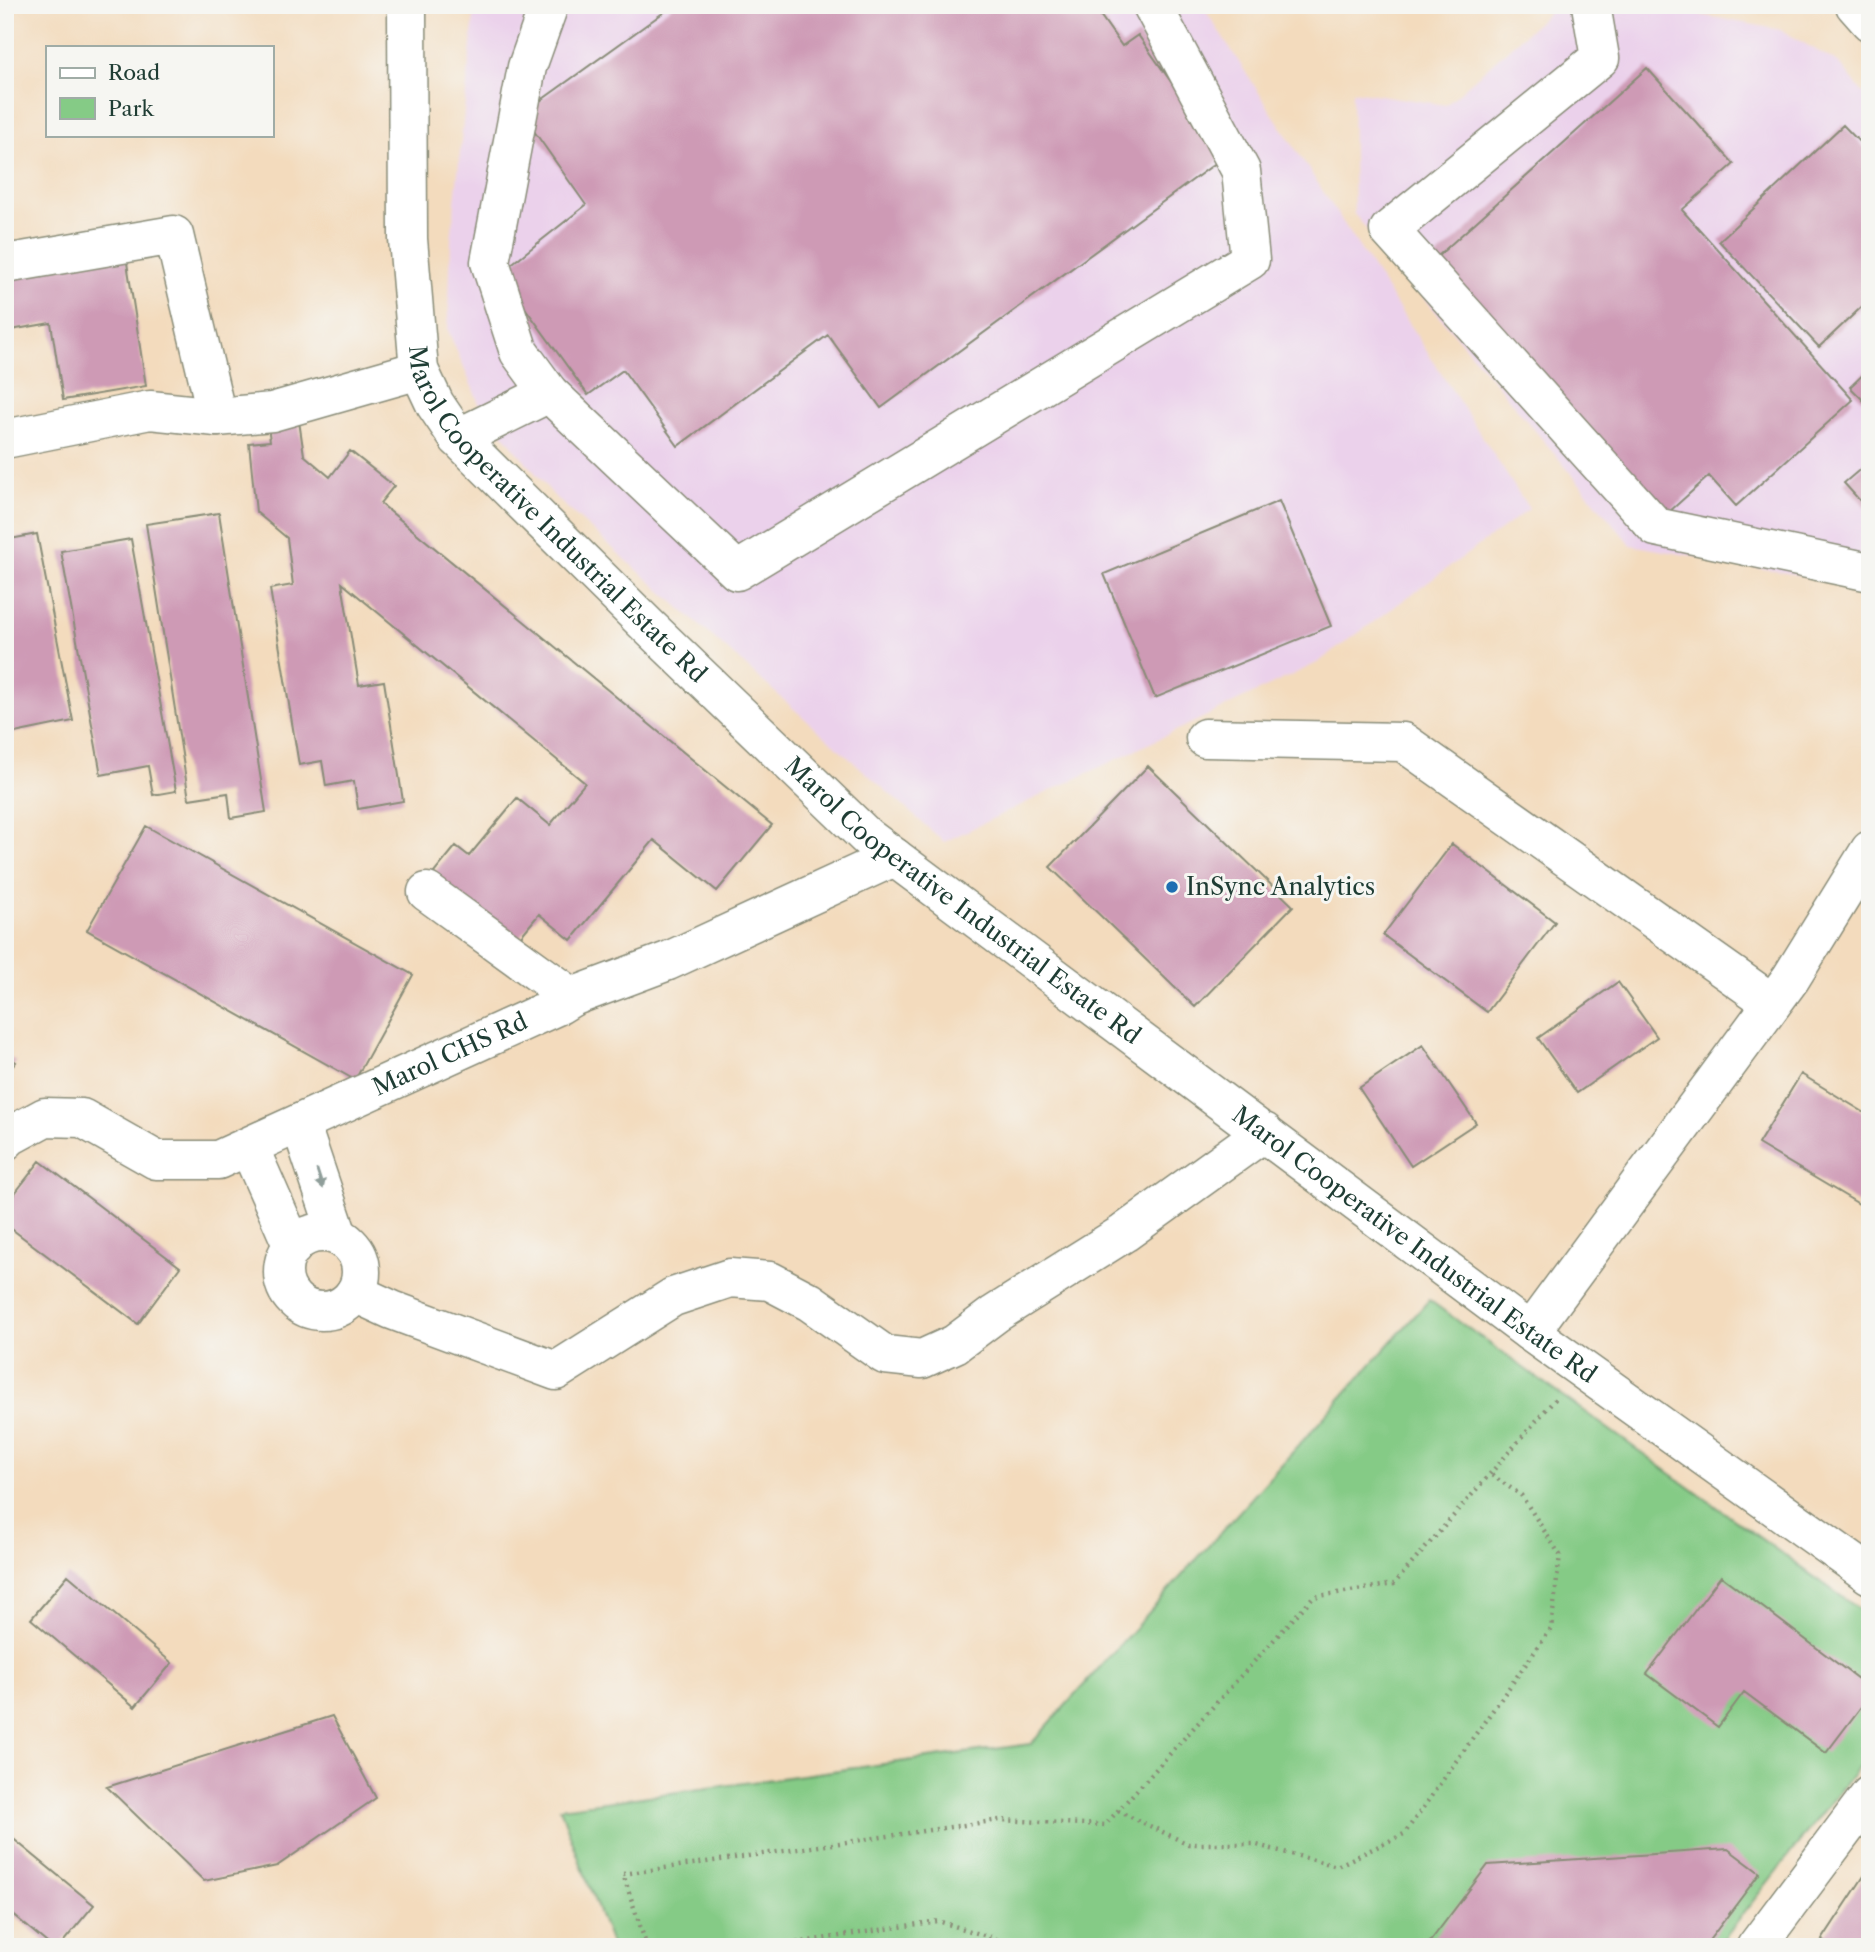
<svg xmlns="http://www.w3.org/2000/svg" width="1875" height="1952" font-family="'Libre Caslon Text',serif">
  <rect width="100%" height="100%" fill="#f6f6f2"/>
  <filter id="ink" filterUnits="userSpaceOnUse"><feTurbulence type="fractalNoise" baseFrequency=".0143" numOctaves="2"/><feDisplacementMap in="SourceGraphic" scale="14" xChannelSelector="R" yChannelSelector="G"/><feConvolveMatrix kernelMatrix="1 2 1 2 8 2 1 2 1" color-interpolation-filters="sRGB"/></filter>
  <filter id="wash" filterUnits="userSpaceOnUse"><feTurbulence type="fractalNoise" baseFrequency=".00686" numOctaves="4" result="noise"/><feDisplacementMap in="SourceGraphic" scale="28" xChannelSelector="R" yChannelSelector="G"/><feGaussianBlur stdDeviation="1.57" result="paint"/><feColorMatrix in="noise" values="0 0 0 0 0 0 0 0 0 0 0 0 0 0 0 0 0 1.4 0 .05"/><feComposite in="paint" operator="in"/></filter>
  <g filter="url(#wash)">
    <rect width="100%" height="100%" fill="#f3dbbd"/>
    <!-- built -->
    <path fill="#ebd1eb" d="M 475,5 L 1202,5 L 1529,509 L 1317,663 L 944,842 L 555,497 L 480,406 L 448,330 L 451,241 Z
      M 1557,5 L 1648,5 L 1781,30 L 1840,64 L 1870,102 L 1870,588 L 1631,545 L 1354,214 L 1352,91 L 1446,105 Z"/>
    <!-- green -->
    <path fill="#85cb86" stroke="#52845d" stroke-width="2" d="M 1429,1300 L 1870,1617 L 1870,1752 L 1717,1947 L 612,1947 L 560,1808 L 1031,1744 Z"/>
    <g id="blocks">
      <!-- building -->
      <path fill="#ce9ab5" d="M 674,5 L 1093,5 L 1122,46 L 1138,35 L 1224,157 L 881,408 L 828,335 L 678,446 L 623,370 L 588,395 L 500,273 L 586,205 L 522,114 Z
        M 1647,68 L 1734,164 L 1682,210 L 1853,400 L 1736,506 L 1709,476 L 1659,521 L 1428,265 Z
        M 1843,125 L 1870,153 L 1870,299 L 1819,347 L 1719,241 Z
        M 126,256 L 146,386 L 63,400 L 51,323 L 5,331 L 5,275 Z
        M 1870,368 L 1870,407 L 1850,387 Z
        M 299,421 L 304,455 L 330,477 L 350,451 L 394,486 L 380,503 L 772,825 L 717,891 L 654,840 L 571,940 L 539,914 L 512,947 L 429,879 L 456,846 L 469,856 L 517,798 L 550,825 L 585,783 L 342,583 L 359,685 L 384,681 L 403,801 L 358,809 L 354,781 L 326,786 L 322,761 L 299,765 L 270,589 L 293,585 L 287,538 L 256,512 L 249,443 L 270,441 L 268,425 Z
        M 1870,461 L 1870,512 L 1844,483 Z
        M 1279,501 L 1331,626 L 1155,698 L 1104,574 Z
        M 219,513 L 266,812 L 231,818 L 228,793 L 189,799 L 146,524 Z
        M 37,534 L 73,721 L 5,735 L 5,540 Z
        M 131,539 L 176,791 L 153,795 L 148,766 L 101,775 L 61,551 Z
        M 1148,766 L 1293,906 L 1195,1007 L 1050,867 Z
        M 146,826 L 413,975 L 355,1080 L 87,930 Z
        M 1452,844 L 1555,922 L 1487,1012 L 1383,935 Z
        M 1618,982 L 1657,1037 L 1577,1093 L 1538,1038 Z
        M 1423,1045 L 1476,1123 L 1411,1166 L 1359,1088 Z
        M 5,1054 L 16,1062 L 5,1076 Z
        M 1801,1074 L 1870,1116 L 1870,1199 L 1864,1207 L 1758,1144 Z
        M 40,1161 L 180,1267 L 138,1324 L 5,1224 L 5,1206 Z
        M 68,1575 L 172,1663 L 135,1707 L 31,1619 Z
        M 1721,1576 L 1870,1688 L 1870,1695 L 1826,1753 L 1744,1692 L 1718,1727 L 1647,1674 Z
        M 332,1716 L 376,1798 L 277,1866 L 204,1881 L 107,1787 Z
        M 5,1832 L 94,1905 L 59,1947 L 52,1947 L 5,1908 Z
        M 1728,1849 L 1760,1873 L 1704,1947 L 1426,1947 L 1488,1865 Z
        M 1870,1867 L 1870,1947 L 1832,1947 L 1822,1940 Z"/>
    </g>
  </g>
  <g filter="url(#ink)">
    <use href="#blocks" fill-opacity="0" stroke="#898c78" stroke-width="2"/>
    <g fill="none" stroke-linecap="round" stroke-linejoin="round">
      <defs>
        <g id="minor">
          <path id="s1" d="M 407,5 L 408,239 L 419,370 L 435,404 L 458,438 L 648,626 L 867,837 L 1530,1332 L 1870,1575"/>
          <path d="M 549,5 L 527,67 L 490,262 L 519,352 L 549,393 L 737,571 L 1250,260 L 1241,171 L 1152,5"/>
          <path d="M 1591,5 L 1600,58 L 1389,230 L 1656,527 L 1870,572"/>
          <path d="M 1855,5 L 1870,22"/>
          <path d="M 5,264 L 174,235 L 217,417"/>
          <path d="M 458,438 L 549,393"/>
          <path d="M 5,439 L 150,410 L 217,417 L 272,412 L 419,370"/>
          <path d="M 1205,738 L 1403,742 L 1772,1003"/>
          <path d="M 427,892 L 572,997"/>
          <path d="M 300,1123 L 338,1236"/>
          <path id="s2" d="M 5,1141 L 10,1136 L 45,1117 L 82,1118 L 156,1160 L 218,1160 L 559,1005 L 572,997 L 668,961 L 894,857"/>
          <path d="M 249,1147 L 293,1247"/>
          <circle cx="322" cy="1272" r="39"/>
          <path d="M 355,1293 L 392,1310 L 556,1371 L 673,1297 L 730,1278 L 770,1281 L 810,1302 L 885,1355 L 922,1359 L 955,1344 L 995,1314 L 1124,1233 L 1264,1132"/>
          <path d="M 1530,1332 L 1791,978 L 1870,850"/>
          <path d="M 1756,1947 L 1870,1795"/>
        </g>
      </defs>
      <!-- minor casing -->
      <use href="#minor" stroke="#898c78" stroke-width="41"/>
      <!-- path -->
      <path stroke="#898c78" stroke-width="4.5" stroke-dasharray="2 5" stroke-linecap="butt" d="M 1118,1811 L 1188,1844 L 1253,1844 L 1337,1866 L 1404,1834 L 1551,1629 L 1560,1555 L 1521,1495 L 1490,1474
        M 647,1947 L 623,1874 L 1000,1820 L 1105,1825 L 1313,1597 L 1394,1584 L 1557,1397
        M 769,1947 L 938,1921 L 1022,1947"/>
      <!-- minor -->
      <use href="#minor" stroke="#fff" stroke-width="38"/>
    </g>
    <!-- one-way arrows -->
    <defs><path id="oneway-solid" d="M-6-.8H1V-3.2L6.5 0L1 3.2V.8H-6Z" transform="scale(1.75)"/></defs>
    <use fill="#8f9e9a" href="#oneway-solid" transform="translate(320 1179) rotate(72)"/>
  </g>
  <!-- markers -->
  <circle fill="#1f6fb2" stroke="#f6f6f2" stroke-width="2.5" cx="1172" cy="887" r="7"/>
  <g text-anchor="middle" stroke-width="6" stroke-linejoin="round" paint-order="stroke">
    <!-- street labels -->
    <g font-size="24" fill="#1f3d34" stroke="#f6f6f2">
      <text dy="8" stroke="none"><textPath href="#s1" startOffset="564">Marol Cooperative Industrial Estate Rd</textPath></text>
      <text dy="8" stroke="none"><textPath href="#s1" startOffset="1130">Marol Cooperative Industrial Estate Rd</textPath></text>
      <text dy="8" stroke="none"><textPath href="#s2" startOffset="486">Marol CHS Rd</textPath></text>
      <text dy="8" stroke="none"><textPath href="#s1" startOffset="1698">Marol Cooperative Industrial Estate Rd</textPath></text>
    </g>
    <!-- poi labels -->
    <g font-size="24" fill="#1f3d34" stroke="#f6f6f2" text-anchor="start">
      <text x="1186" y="895">InSync Analytics</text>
    </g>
  </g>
  <!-- margin -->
  <rect width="1875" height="1952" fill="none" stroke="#f6f6f2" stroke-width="28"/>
  <!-- legend -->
  <rect x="46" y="46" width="228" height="91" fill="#f6f6f2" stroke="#a0aca6" stroke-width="2"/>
  <rect x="60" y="68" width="35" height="10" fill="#ffffff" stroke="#a0aca6" stroke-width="2"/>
  <text x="108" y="80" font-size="21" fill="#1f3d34">Road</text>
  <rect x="60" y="98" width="35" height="21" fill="#85cb86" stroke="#a0aca6" stroke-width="2"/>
  <text x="108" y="116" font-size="21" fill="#1f3d34">Park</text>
</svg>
